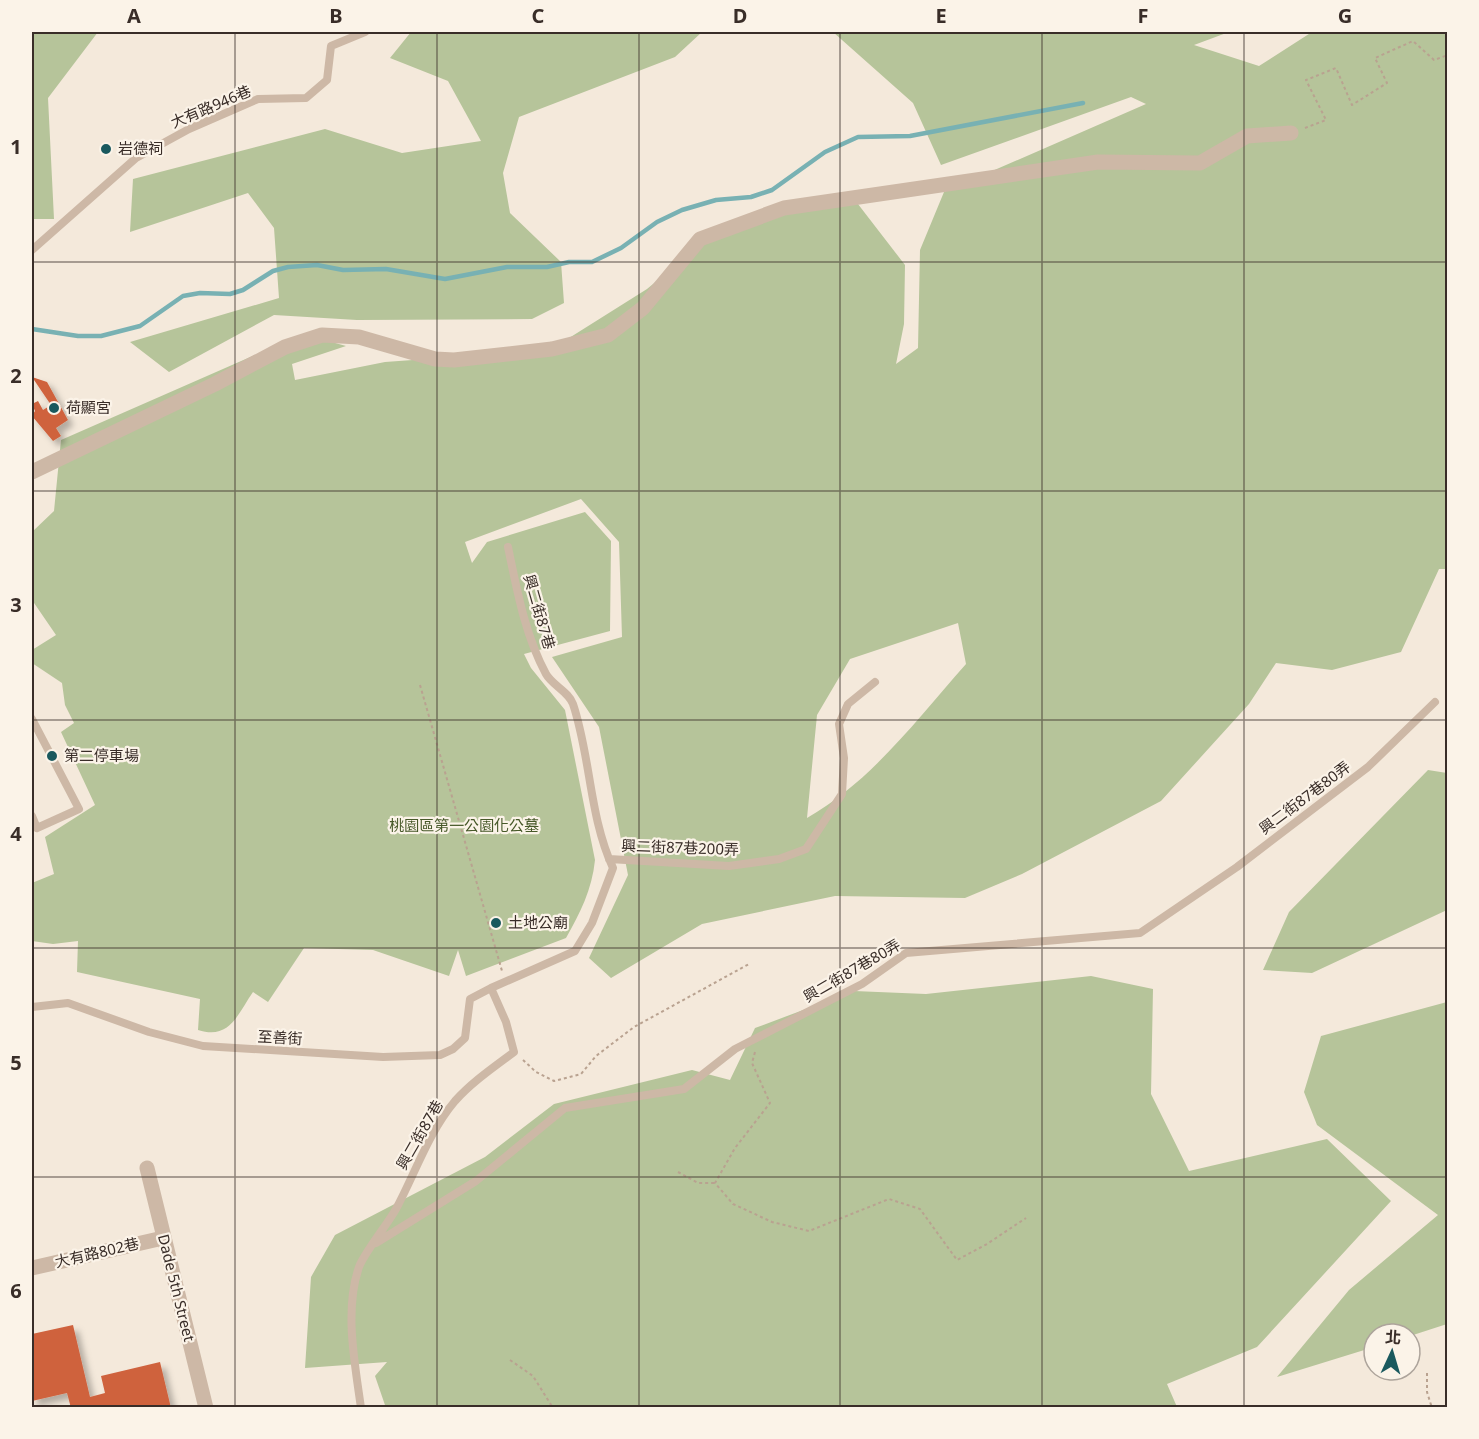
<svg xmlns="http://www.w3.org/2000/svg" width="1479" height="1439" font-family="'Noto Sans','Noto Sans TC',sans-serif">
  <defs>
    <filter id="shadow"><feDropShadow dx="5.5" dy="5.5" stdDeviation="3" flood-color="#0004"/></filter>
  </defs>
  <rect width="100%" height="100%" fill="#f4e9db"/>
  <!-- green -->
  <path fill="#b6c49a" fill-rule="evenodd" d="M 32,32 L 98,32 L 48,98 L 54,219 L 32,219 Z
    M 411,32 L 702,32 L 675,57 L 519,117 L 503,173 L 510,213 L 561,262 L 564,303 L 532,319 L 357,320 L 274,315 L 169,372 L 130,342 L 279,298 L 274,228 L 248,193 L 130,232 L 133,179 L 325,129 L 402,153 L 481,141 L 448,81 L 390,58 Z
    M 833,32 L 1229,32 L 1194,45 L 1259,66 L 1312,32 L 1447,32 L 1447,569 L 1439,569 L 1401,652 L 1332,670 L 1276,663 L 1249,704 L 1161,801 L 1022,874 L 965,898 L 835,896 L 702,924 L 611,978 L 589,958 L 628,875 L 599,727 L 552,657 L 622,637 L 619,542 L 581,499 L 465,542 L 472,563 L 487,542 L 585,512 L 611,541 L 610,631 L 524,654 L 531,668 L 565,710 L 595,860 C 592,890 580,913 566,938 L 466,976 L 458,950 L 449,976 L 373,950 L 304,948 L 268,1002 L 253,992 C 237,1015 230,1040 198,1030 L 200,999 L 77,972 L 78,941 L 53,944 L 32,941 L 32,883 L 54,874 L 45,837 L 95,805 L 61,732 L 74,723 L 65,705 L 62,683 L 32,663 L 32,650 L 56,635 L 32,600 L 32,532 L 54,511 L 61,440 L 303,334 L 346,346 L 292,364 L 295,380 L 385,362 L 550,350 L 647,289 L 725,225 L 851,195 L 905,265 L 904,324 L 896,364 L 918,348 L 920,250 L 944,192 L 1146,104 L 1131,97 L 941,165 L 913,103 ZM 958,623 L 966,664 C 917,719 872,781 807,818 L 817,715 L 850,659 Z
    M 1428,770 L 1447,773 L 1447,910 L 1312,973 L 1263,970 L 1289,912 Z
    M 1091,976 L 1153,989 L 1151,1094 L 1189,1171 L 1327,1139 L 1391,1201 L 1257,1347 L 1167,1384 L 1177,1407 L 386,1408 L 375,1376 L 387,1362 L 305,1368 L 311,1277 L 335,1235 L 485,1157 L 554,1104 L 692,1070 L 730,1080 L 755,1028 L 854,991 L 926,994 Z
    M 1447,1002 L 1447,1324 L 1410,1336 L 1374,1334 L 1374,1347 L 1277,1377 L 1349,1290 L 1438,1215 L 1317,1125 L 1304,1092 L 1321,1036 Z"/>
  <g fill="none" stroke-linecap="round" stroke-linejoin="round">
    <!-- stream -->
    <path stroke="#78b1b3" stroke-width="4.5" d="M 32,329 L 78,336 L 101,336 L 140,326 L 183,296 L 200,293 L 230,294 L 243,290 L 273,271 L 288,267 L 317,265 L 343,270 L 386,269 L 445,279 L 507,267 L 547,267 L 569,262 L 592,262 L 621,248 L 657,222 L 682,210 L 716,200 L 751,197 L 772,190 L 825,152 L 858,137 L 910,136 L 1083,103"/>
  </g>
  <!-- building -->
  <path fill="#cf623e" filter="url(#shadow)" d="M 32,377 L 47,382 L 68,420 L 56,428 L 61,436 L 53,441 L 32,416 L 35,411 L 32,404 L 38,401 L 43,410 L 51,405 Z
    M 73,1325 L 90,1397 L 105,1393 L 101,1376 L 160,1362 L 171,1408 L 71,1408 L 67,1393 L 32,1401 L 32,1334 Z"/>
  <g fill="none" stroke-linecap="round" stroke-linejoin="round">
    <!-- path -->
    <path stroke="#b9a290" stroke-width="2" stroke-dasharray="3 3" stroke-linecap="butt" d="M 1305,128 L 1326,120 L 1306,80 L 1336,68 L 1352,105 L 1387,83 L 1375,58 L 1413,41 L 1434,60 L 1448,55
      M 420,685 L 502,971
      M 755,1052 L 752,1063 L 770,1103 L 735,1148 L 715,1183 L 733,1204 L 772,1222 L 809,1231 L 889,1199 L 920,1209 L 957,1260 L 987,1244 L 1026,1218
      M 523,1060 L 536,1072 L 554,1081 L 581,1074 L 596,1056 L 634,1027 L 749,964
      M 678,1172 L 698,1183 L 715,1183
      M 510,1360 L 533,1376 L 553,1408
      M 1427,1373 L 1427,1392 L 1432,1408"/>
    <!-- lane -->
    <path stroke="#cdb8a6" stroke-width="8" d="M 32,250 L 136,158 L 189,129 L 258,99 L 306,98 L 327,80 L 331,46 L 365,32
      M 32,719 L 79,809 L 37,828 L 32,816
      M 609,859 L 729,866 L 779,859 L 806,849 L 842,794 L 844,758 L 839,724 L 848,704 L 875,682
      M 32,1007 L 68,1003 L 149,1032 L 203,1046 L 383,1057 L 440,1055 L 453,1049 L 465,1038 L 470,999 L 491,988
      M 376,1243 L 476,1181 L 565,1108 L 684,1089 L 735,1049 L 862,984 L 906,953 L 1140,933 L 1237,867 L 1368,767 L 1435,702
      M 361,1408 C 355,1364 344,1310 359,1267 C 364,1253 387,1225 396,1209 C 415,1174 428,1133 455,1101 C 472,1082 494,1067 514,1052 L 506,1022 L 491,988 L 575,951 L 592,923 L 613,868 C 589,816 591,758 573,704 C 569,692 552,685 546,674 C 525,635 517,590 508,547"/>
    <!-- street -->
    <path stroke="#cdb8a6" stroke-width="15" d="M 32,472 L 215,384 L 285,347 L 322,335 L 359,337 L 435,359 L 454,360 L 552,349 L 608,335 L 643,308 L 700,239 L 784,208 L 1098,162 L 1200,163 L 1247,136 L 1291,133
      M 147,1168 L 206,1408
      M 32,1268 L 163,1238"/>
  </g>
  <!-- grid -->
  <path fill="none" stroke="#392d28" stroke-width="1.5" stroke-opacity="0.55" d="M 235,32 L 235,1408M 437,32 L 437,1408M 639,32 L 639,1408M 840,32 L 840,1408M 1042,32 L 1042,1408M 1244,32 L 1244,1408M 32,262 L 1448,262M 32,491 L 1448,491M 32,720 L 1448,720M 32,948 L 1448,948M 32,1177 L 1448,1177"/>
  <!-- markers -->
  <g fill="#1a595e" stroke="#fbf3e8" stroke-width="2">
    <circle cx="106" cy="149" r="6"/>
    <circle cx="54" cy="408" r="6"/>
    <circle cx="52" cy="756" r="6"/>
    <circle cx="496" cy="923" r="6"/>
  </g>
  <g text-anchor="middle" stroke-width="4.5" stroke-linejoin="round" paint-order="stroke">
    <!-- street labels -->
    <g font-size="15" fill="#392d28" stroke="#fbf3e8">
      <text transform="translate(211 107) rotate(-23)" y="5">大有路946巷</text>
      <text transform="translate(539 612) rotate(74)" y="5">興二街87巷</text>
      <text transform="translate(1305 798) rotate(-37)" y="5">興二街87巷80弄</text>
      <text transform="translate(680 848) rotate(2)" y="5">興二街87巷200弄</text>
      <text transform="translate(852 971) rotate(-30)" y="5">興二街87巷80弄</text>
      <text transform="translate(280 1038) rotate(3)" y="5">至善街</text>
      <text transform="translate(420 1135) rotate(-60)" y="5">興二街87巷</text>
      <text transform="translate(97 1253) rotate(-13)" y="5">大有路802巷</text>
      <text transform="translate(176 1288) rotate(76)" y="5">Dade 5th Street</text>
    </g>
    <!-- poi labels -->
    <g font-size="15" fill="#392d28" stroke="#fbf3e8" text-anchor="start">
      <text x="118" y="154">岩德祠</text>
      <text x="66" y="413">荷顯宮</text>
      <text x="64" y="761">第二停車場</text>
      <text x="508" y="928">土地公廟</text>
    </g>
    <!-- park labels -->
    <g font-size="15" fill="#475929" stroke="#fbf3e8">
      <text x="464" y="831">桃園區第一公園化公墓</text>
    </g>
  </g>
  <!-- border -->
  <rect width="1479" height="1439" fill="none" stroke="#fbf3e8" stroke-width="66"/>
  <!-- north arrow -->
  <g transform="translate(1392 1352) rotate(4)"><circle r="28" fill="#fbf3e8" stroke="#ada49b" stroke-width="1.5"/>
  <path d="M0-4.5L10 22L0 15L-10 22Z" fill="#1a595e"/>
  <text y="-9" font-size="16" font-weight="bold" text-anchor="middle" fill="#392d28">北</text>
  </g>
  <rect x="33" y="33" width="1413" height="1373" fill="none" stroke="#392d28" stroke-width="2"/>
  <g font-size="20" text-anchor="middle" font-weight="bold" fill="#392d28">
    <text x="134" y="23">A</text>
    <text x="336" y="23">B</text>
    <text x="538" y="23">C</text>
    <text x="740" y="23">D</text>
    <text x="941" y="23">E</text>
    <text x="1143" y="23">F</text>
    <text x="1345" y="23">G</text>
    <text x="16" y="154">1</text>
    <text x="16" y="383">2</text>
    <text x="16" y="612">3</text>
    <text x="16" y="841">4</text>
    <text x="16" y="1070">5</text>
    <text x="16" y="1298">6</text>
  </g>
</svg>
